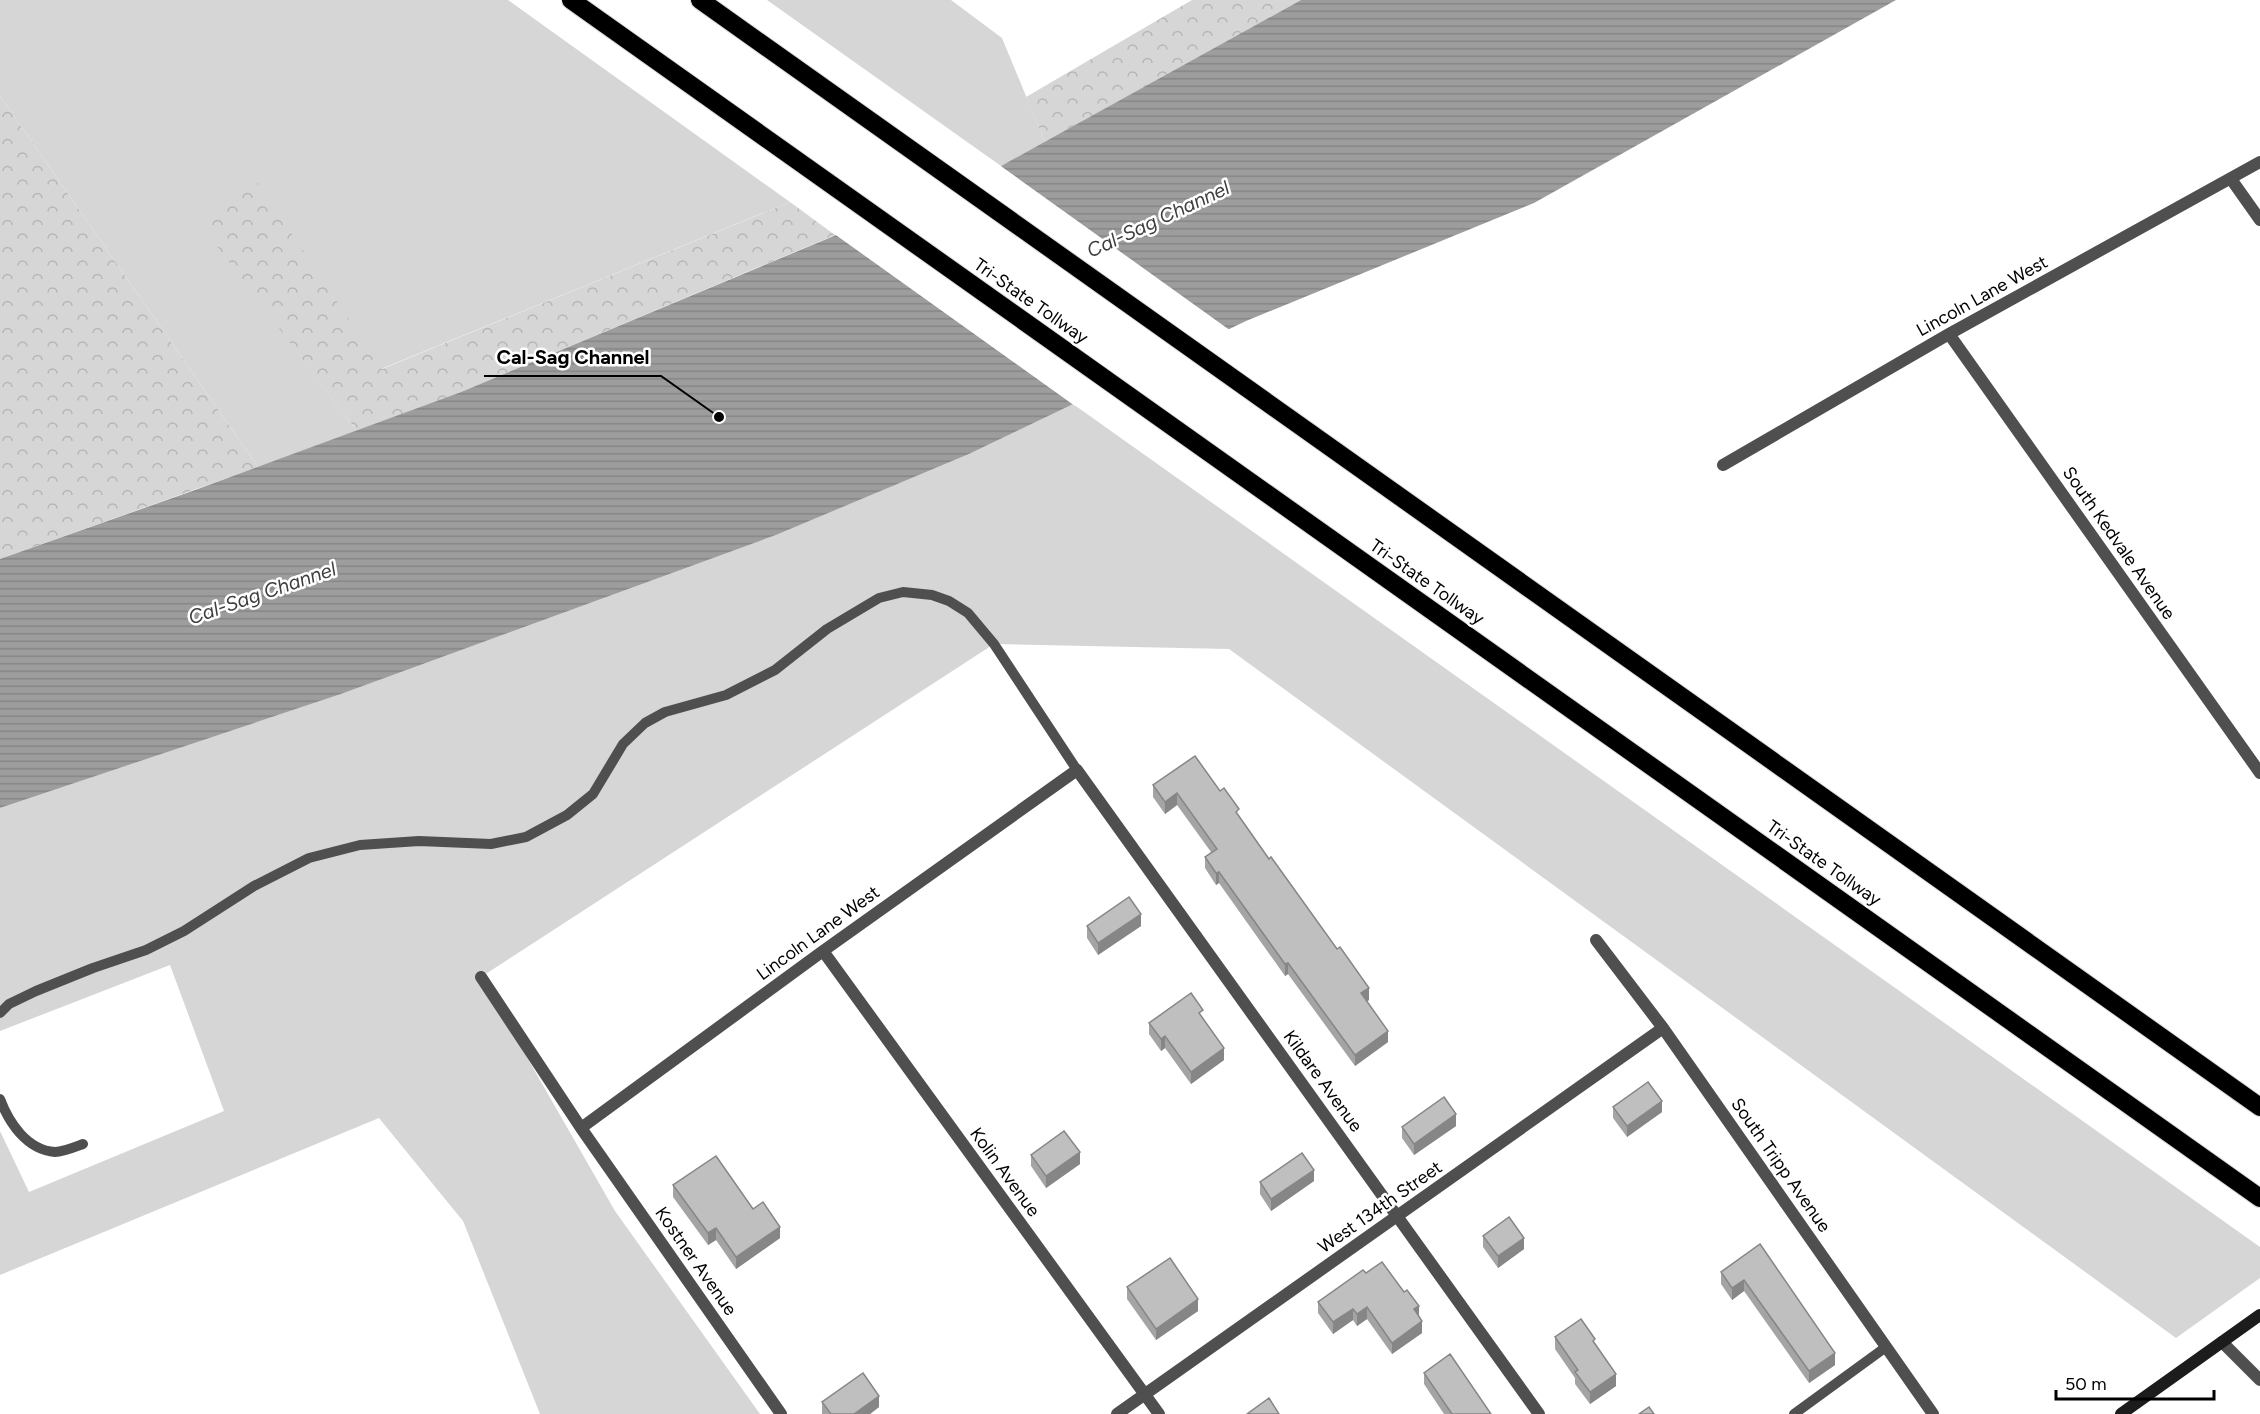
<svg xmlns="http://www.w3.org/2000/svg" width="2260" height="1414" font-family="Figtree,sans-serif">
  <defs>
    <pattern id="forest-crowns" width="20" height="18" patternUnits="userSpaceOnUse" patternTransform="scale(1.5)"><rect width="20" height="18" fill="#d6d6d6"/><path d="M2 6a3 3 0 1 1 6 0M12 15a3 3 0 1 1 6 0" fill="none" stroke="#b6b6b6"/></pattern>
    <pattern id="water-rules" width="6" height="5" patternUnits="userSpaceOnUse" patternTransform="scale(1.5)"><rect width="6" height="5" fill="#9d9d9d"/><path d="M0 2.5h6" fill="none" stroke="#858585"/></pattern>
  </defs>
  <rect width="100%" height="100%" fill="#fff"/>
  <!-- grass -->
  <path fill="#d6d6d6" d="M 0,0 L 508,0 L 790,202 L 381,369 L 252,175 L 198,220 L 357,431 L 258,467 L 0,96 Z
    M 767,0 L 951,0 L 1002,38 L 1045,142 L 1001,166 Z
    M 1073,404 L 2260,1247 L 2260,1278 L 2176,1338 L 1229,649 L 994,644 L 481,977 L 615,1211 L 760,1414 L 540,1414 L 463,1221 L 379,1118 L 0,1275 L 0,1131 L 29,1192 L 224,1111 L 170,965 L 0,1031 L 0,808 L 341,694 L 776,535 L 969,454 Z"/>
  <!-- forest -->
  <path fill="url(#forest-crowns)" d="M 1192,0 L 1301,0 L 1045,142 L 1026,97 Z
    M 0,96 L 258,467 L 0,559 Z
    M 252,174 L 382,369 L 790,202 L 835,235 L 461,392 L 357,431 L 197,220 Z"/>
  <!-- water -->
  <path fill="url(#water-rules)" d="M 1301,0 L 1896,0 L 1534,203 L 1246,321 L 969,454 L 776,535 L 341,694 L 0,808 L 0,559 L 195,490 L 461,392 L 1001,166 Z"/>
  <!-- pier -->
  <path fill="#fff" d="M 998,164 L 1231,331 L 1075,406 L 833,233 Z"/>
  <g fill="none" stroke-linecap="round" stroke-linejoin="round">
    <defs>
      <path id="highway" d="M 571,0 L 2260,1198
        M 700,0 L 2260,1107"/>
    </defs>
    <!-- highway casing -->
    <use href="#highway" stroke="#dbdbdb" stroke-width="20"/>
    <!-- lane -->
    <path stroke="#4f4f4f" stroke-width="10" d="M 0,1013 L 9,1004 L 36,991 L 93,968 L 146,950 L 184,931 L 254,886 L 309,858 L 360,845 L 419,841 L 491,844 L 526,837 L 567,815 L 593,794 L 623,744 L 645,723 L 665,712 L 726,695 L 775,670 L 827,629 L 879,598 L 903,592 L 932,595 L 949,601 L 968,613 L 994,644 L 1077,770
      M 0,1099 C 9,1123 27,1150 55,1152 C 63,1152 75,1147 83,1144
      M 1794,1414 L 1886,1347"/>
    <!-- street -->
    <path stroke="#4f4f4f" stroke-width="12" d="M 2231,179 L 2260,220
      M 1949,334 L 2260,773
      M 1723,465 L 1949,334 L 2260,162
      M 1596,940 L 1663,1028 L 1933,1414
      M 823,951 L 1159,1414
      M 481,977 L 581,1128 L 781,1414
      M 581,1128 L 823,951 L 1077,770 L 1539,1414
      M 2222,1342 L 2260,1380
      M 1117,1414 L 1663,1028"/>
    <!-- secondary -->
    <path stroke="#1c1c1c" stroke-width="12" d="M 2121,1414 L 2260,1315"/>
    <!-- highway -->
    <use href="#highway" stroke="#000" stroke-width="18"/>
  </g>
  <!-- wall -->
  <path fill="#a4a4a4" d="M 1153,785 L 1220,791 L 1239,816 L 1369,1000 L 1367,1001 L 1388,1042 L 1355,1066 L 1288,974 L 1285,976 L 1219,883 L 1216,885 L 1205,868 L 1205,857 L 1211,852 L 1177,805 L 1165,814 L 1153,797 Z
    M 1087,926 L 1141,926 L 1098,955 L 1087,938 Z
    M 1203,1018 L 1224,1060 L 1191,1084 L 1165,1048 L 1161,1051 L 1149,1034 L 1149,1023 Z
    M 1613,1107 L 1662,1112 L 1627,1137 L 1613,1118 Z
    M 1456,1126 L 1414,1155 L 1402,1138 L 1402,1127 Z
    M 1031,1155 L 1080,1164 L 1046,1188 L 1031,1166 Z
    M 1314,1181 L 1271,1211 L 1260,1194 L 1260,1182 Z
    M 673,1185 L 753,1209 L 780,1238 L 736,1269 L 716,1240 L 708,1245 L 673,1197 Z
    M 1483,1236 L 1524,1249 L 1498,1268 L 1483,1247 Z
    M 1760,1244 L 1835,1365 L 1809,1383 L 1744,1291 L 1732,1300 L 1721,1284 L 1721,1272 Z
    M 1366,1273 L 1419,1316 L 1422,1333 L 1392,1354 L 1367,1319 L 1357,1326 L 1353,1320 L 1333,1334 L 1318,1313 L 1318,1302 Z
    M 1127,1287 L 1198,1311 L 1156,1340 L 1127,1299 Z
    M 1555,1337 L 1595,1345 L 1616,1386 L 1590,1404 L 1575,1384 L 1575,1378 L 1555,1349 Z
    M 1424,1373 L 1491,1414 L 1444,1414 L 1424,1384 Z
    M 822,1402 L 879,1407 L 870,1414 L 822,1414 Z"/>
  <!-- shaded-wall -->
  <path fill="#868686" d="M 1177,793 L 1177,805 L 1165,814 L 1165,802 Z
    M 1219,872 L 1219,883 L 1216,885 L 1216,873 Z
    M 1141,914 L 1141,926 L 1098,955 L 1098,943 Z
    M 1288,963 L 1288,974 L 1285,976 L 1285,964 Z
    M 1369,988 L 1369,1000 L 1361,1005 L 1361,993 Z
    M 1388,1031 L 1388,1042 L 1355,1066 L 1355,1055 Z
    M 1165,1036 L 1165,1048 L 1161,1051 L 1161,1039 Z
    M 1224,1048 L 1224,1060 L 1191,1084 L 1191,1072 Z
    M 1662,1101 L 1662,1112 L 1627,1137 L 1627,1126 Z
    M 1456,1114 L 1456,1126 L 1414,1155 L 1414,1144 Z
    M 1080,1152 L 1080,1164 L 1046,1188 L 1046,1176 Z
    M 1314,1170 L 1314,1181 L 1271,1211 L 1271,1199 Z
    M 780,1227 L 780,1238 L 736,1269 L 736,1257 Z
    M 716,1228 L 716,1240 L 708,1245 L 708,1233 Z
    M 1524,1238 L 1524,1249 L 1498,1268 L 1498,1256 Z
    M 1744,1280 L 1744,1291 L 1732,1300 L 1732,1288 Z
    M 1198,1299 L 1198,1311 L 1156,1340 L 1156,1329 Z
    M 1419,1306 L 1419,1318 L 1414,1309 Z
    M 1367,1307 L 1367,1319 L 1357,1326 L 1357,1314 Z
    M 1353,1309 L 1353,1320 L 1333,1334 L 1333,1322 Z
    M 1422,1321 L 1422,1333 L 1392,1354 L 1392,1343 Z
    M 1835,1353 L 1835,1365 L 1809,1383 L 1809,1371 Z
    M 1616,1374 L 1616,1386 L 1590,1404 L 1590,1392 Z
    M 879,1396 L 879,1407 L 870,1414 L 854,1414 Z"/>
  <!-- building -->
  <path fill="#bfbfbf" stroke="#868686" stroke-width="1.5" d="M 1195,756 L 1220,791 L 1224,788 L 1239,809 L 1236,812 L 1269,859 L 1271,857 L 1337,949 L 1340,947 L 1369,988 L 1361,993 L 1388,1031 L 1355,1055 L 1288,963 L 1285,964 L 1219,872 L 1216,873 L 1205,857 L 1217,849 L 1177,793 L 1165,802 L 1153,785 Z
    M 1129,897 L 1141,914 L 1098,943 L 1087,926 Z
    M 1191,993 L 1203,1010 L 1199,1013 L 1224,1048 L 1191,1072 L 1165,1036 L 1161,1039 L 1149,1023 Z
    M 1648,1082 L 1662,1101 L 1627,1126 L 1613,1107 Z
    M 1444,1097 L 1456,1114 L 1414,1144 L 1402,1127 Z
    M 1064,1131 L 1080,1152 L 1046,1176 L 1031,1155 Z
    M 1302,1153 L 1314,1170 L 1271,1199 L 1260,1182 Z
    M 716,1156 L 753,1209 L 763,1202 L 780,1227 L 736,1257 L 716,1228 L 708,1233 L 673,1185 Z
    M 1509,1217 L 1524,1238 L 1498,1256 L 1483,1236 Z
    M 1760,1244 L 1835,1353 L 1809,1371 L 1744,1280 L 1732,1288 L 1721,1272 Z
    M 1170,1258 L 1198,1299 L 1156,1329 L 1127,1287 Z
    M 1382,1262 L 1404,1292 L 1407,1290 L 1419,1306 L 1414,1309 L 1422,1321 L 1392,1343 L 1367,1307 L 1357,1314 L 1353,1309 L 1333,1322 L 1318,1302 L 1363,1270 L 1366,1273 Z
    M 1581,1319 L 1595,1339 L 1593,1341 L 1616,1374 L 1590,1392 L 1575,1372 L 1578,1370 L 1555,1337 Z
    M 1450,1354 L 1491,1414 L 1452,1414 L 1424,1373 Z
    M 863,1373 L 879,1396 L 854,1414 L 831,1414 L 822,1402 Z
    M 1269,1398 L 1279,1414 L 1247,1414 Z
    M 1649,1407 L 1654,1414 L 1639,1414 Z"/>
  <g text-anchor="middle" stroke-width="5" stroke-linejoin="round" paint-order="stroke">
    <!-- street labels -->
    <g font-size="18" fill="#000" stroke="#fff">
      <text transform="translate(1982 296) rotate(-29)" y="6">Lincoln Lane West</text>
      <text transform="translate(1031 301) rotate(35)" y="6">Tri-State Tollway</text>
      <text transform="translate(2119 543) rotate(55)" y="6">South Kedvale Avenue</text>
      <text transform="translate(1427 582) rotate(35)" y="6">Tri-State Tollway</text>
      <text transform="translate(1824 863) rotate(35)" y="6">Tri-State Tollway</text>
      <text transform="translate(818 933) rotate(-36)" y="6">Lincoln Lane West</text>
      <text transform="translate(1323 1081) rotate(54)" y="6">Kildare Avenue</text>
      <text transform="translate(1781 1165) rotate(55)" y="6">South Tripp Avenue</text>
      <text transform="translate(1005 1172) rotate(54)" y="6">Kolin Avenue</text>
      <text transform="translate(1380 1207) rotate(-35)" y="6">West 134th Street</text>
      <text transform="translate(696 1261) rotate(55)" y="6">Kostner Avenue</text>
    </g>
    <!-- water labels -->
    <g font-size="20" font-style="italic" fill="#3e3e3e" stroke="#fff">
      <text transform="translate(1158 219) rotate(-25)" y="7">Cal-Sag Channel</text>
      <text transform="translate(262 593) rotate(-19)" y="7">Cal-Sag Channel</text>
    </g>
  </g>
  <!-- callouts -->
  <path fill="none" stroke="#000" stroke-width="2" d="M719 417L661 376H484"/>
  <circle fill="#000" stroke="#fff" stroke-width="2" cx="719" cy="417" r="6"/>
  <g font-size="20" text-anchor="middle" font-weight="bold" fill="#000" stroke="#fff" stroke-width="5" stroke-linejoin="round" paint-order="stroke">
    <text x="573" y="364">Cal-Sag Channel</text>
  </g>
  <!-- scale -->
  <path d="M2056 1390v9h158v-9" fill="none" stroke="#000000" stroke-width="3"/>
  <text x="2065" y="1390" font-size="18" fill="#000000" stroke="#ffffff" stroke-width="4.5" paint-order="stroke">50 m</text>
</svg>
